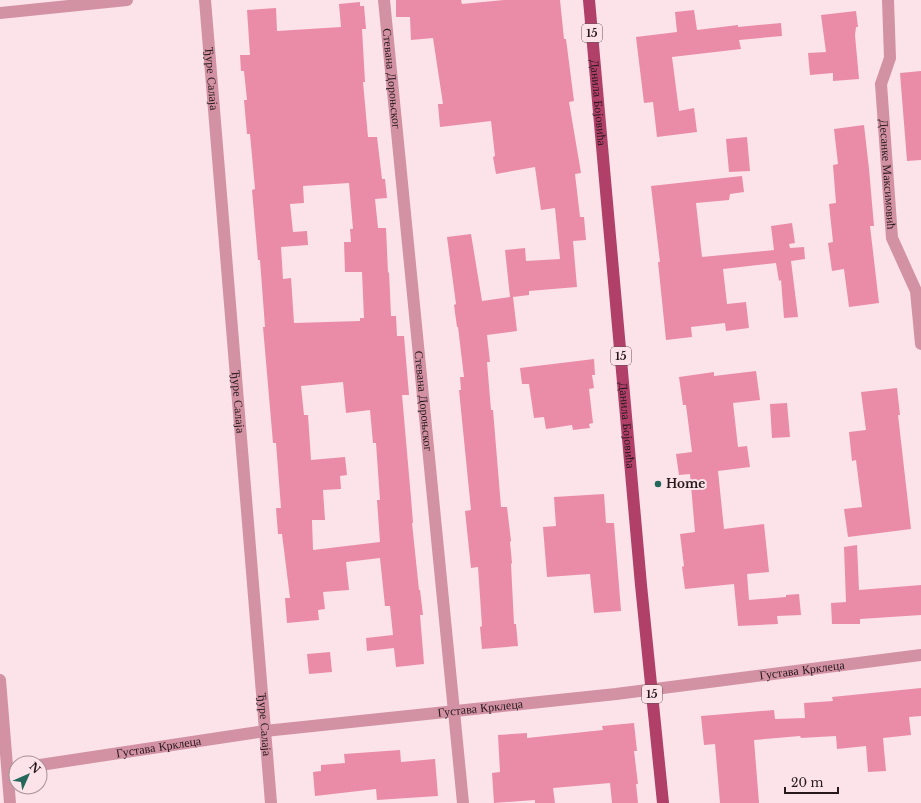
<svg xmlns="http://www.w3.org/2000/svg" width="921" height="803" font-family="'Libre Baskerville',serif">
  <rect width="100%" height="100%" fill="#fbe3e9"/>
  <!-- building -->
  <path fill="#ea8ca8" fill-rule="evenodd" d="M 396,0 L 461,0 L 462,4 L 504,0 L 560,0 L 564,39 L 566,39 L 574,101 L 569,102 L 581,173 L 575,174 L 580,217 L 584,217 L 586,240 L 573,241 L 577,287 L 529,291 L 529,295 L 513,297 L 517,331 L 487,335 L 490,362 L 487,362 L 491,410 L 493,410 L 501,507 L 507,507 L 511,541 L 510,542 L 512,563 L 511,564 L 514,624 L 516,624 L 518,646 L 482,649 L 480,627 L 482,626 L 478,567 L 471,568 L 465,511 L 471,510 L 459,390 L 461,390 L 460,377 L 464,377 L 458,327 L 457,327 L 454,305 L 456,304 L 447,237 L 471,234 L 482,301 L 510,297 L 505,250 L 525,248 L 526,261 L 560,259 L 555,208 L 541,210 L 535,167 L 496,174 L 493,157 L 495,156 L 491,121 L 440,127 L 438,104 L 443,104 L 433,38 L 411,40 L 410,17 L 396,17 Z
    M 360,2 L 360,6 L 364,6 L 366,29 L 362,29 L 365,82 L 363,82 L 368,137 L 377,137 L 382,179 L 385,179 L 387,198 L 375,199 L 378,228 L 386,228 L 388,273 L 389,272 L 391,316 L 396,316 L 397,336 L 404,336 L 409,395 L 402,395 L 411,498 L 413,523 L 412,523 L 419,590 L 420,590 L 423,615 L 420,615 L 424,664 L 396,667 L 394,648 L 367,651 L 366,638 L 393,635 L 390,606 L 385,606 L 380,558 L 346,562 L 349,590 L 323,592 L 325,609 L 318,610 L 319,620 L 287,623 L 285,598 L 290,598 L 282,534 L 278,534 L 276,508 L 281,508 L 276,443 L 273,443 L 265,350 L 263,327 L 265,327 L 260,260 L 258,260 L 252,190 L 255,189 L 250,134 L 247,134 L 244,100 L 247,100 L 244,71 L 241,71 L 240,55 L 250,55 L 247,10 L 276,8 L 277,31 L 341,27 L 339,4 ZM 349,183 L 353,229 L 350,229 L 351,242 L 344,242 L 345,272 L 362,272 L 364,318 L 360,318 L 360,321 L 294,323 L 291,278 L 283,279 L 281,247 L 308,245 L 307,231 L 293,232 L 290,204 L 304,203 L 303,186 ZM 343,382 L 346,413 L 370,410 L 373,443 L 376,443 L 380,500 L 377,500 L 380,542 L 313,550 L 312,520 L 325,520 L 323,490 L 341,489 L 340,476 L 347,475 L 345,457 L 311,460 L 308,415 L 304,415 L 301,386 Z
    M 694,10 L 697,30 L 738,25 L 738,27 L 781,23 L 782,36 L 739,40 L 741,49 L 672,57 L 679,111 L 694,108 L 697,132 L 657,137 L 653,102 L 644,103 L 636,37 L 677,32 L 675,12 Z
    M 856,11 L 858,27 L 856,27 L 855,35 L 859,79 L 833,81 L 833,73 L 810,75 L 808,53 L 826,52 L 821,15 Z
    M 921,71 L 921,160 L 907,161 L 900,73 Z
    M 864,125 L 869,169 L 874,226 L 870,226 L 879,303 L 849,307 L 844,269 L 832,271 L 828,243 L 833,242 L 829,204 L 836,203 L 833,165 L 838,164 L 834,129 Z
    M 747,137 L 750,171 L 729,172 L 726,139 Z
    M 742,176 L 744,192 L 730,194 L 729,200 L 696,203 L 702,257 L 774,250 L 771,226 L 792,223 L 795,243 L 789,244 L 790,248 L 804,247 L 805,259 L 791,261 L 798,317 L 784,318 L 781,280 L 779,281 L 776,263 L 723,269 L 727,304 L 746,302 L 749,328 L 726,331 L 725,323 L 691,327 L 692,337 L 666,340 L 658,262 L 660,262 L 651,186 Z
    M 594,359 L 595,375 L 592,375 L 594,388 L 589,389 L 593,423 L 589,424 L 590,428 L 573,430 L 572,425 L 546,429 L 544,417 L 534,418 L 529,384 L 522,384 L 520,368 Z
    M 756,371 L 760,400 L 733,403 L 738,447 L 747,446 L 750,467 L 718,471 L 724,529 L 764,524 L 769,572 L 747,574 L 749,600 L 786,597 L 786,595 L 799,594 L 801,615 L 777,616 L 778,624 L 738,626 L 734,584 L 685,589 L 682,567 L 684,566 L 680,534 L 695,532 L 690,474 L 679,475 L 676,454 L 692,452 L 686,405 L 683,405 L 679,377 L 714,372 L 714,376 Z
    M 897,388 L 900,415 L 898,415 L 911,529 L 848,537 L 844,509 L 862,507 L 856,460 L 852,461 L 849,432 L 866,430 L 861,392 Z
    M 787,403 L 790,437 L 772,438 L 770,404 Z
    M 604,494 L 606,523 L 614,523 L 621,611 L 594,613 L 590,574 L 547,577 L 543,527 L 556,526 L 554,497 Z
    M 857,545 L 859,590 L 921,585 L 921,615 L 860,619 L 860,624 L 832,624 L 831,603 L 846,602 L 844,547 Z
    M 330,652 L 332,672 L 309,674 L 307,654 Z
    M 921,688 L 921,716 L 909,717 L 911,735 L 883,738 L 886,771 L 868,772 L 866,746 L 837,749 L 836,736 L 801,738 L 800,736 L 754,740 L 759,803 L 720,803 L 715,744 L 704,745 L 701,716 L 774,710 L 775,719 L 805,718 L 804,703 L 833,701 L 832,697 Z
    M 634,723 L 637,751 L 634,751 L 638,784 L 636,784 L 638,803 L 612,803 L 610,783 L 553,788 L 555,803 L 535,803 L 535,800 L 494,803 L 492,773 L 500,772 L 498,735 L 527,733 L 527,738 L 603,730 L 602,726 Z
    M 400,750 L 401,762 L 435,759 L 438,796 L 377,800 L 376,789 L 315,796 L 313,772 L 321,771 L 321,765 L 345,763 L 344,754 Z"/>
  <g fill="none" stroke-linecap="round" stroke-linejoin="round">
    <!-- street -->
    <g stroke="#d292a4" stroke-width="12">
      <path id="s1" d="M 205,0 L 271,803"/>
      <path id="s2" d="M 384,0 L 463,803"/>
      <path id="s3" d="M 888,0 L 890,58 L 881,84 L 892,238 L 916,291 L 921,344"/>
      <path d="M 0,13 L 127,0"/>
      <path d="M 0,680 L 10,803"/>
      <path id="s4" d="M 40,765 L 265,731 L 616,694 L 921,655"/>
    </g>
    <!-- primary -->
    <path stroke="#b14069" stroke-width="12" id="s5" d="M 589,0 L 641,585 L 663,803"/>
  </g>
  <!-- markers -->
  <circle fill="#23685b" stroke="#fbe3e9" stroke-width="1.5" cx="658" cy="484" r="4"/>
  <g text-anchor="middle" stroke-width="4" stroke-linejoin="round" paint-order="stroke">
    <!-- shield labels -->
    <g fill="#fbe3e9" stroke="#66555a" stroke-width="1">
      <rect x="582" y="24" width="20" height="18" rx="3"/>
      <rect x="611" y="347" width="20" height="18" rx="3"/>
      <rect x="642" y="685" width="20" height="18" rx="3"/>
    </g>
    <g font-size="11" font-weight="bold" fill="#26181c">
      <text x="592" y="37">15</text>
      <text x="621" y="360">15</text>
      <text x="652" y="698">15</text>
    </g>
    <!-- street labels -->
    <g font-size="12" fill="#26181c" stroke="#fbe3e9">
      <text dy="4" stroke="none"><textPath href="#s1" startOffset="79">Ђуре Салаја</textPath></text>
      <text dy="4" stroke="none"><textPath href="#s2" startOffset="79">Стевана Дороњског</textPath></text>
      <text dy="4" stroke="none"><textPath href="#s5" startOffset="103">Данила Бојовића</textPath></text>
      <text dy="4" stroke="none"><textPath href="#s3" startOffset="176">Десанке Максимовић</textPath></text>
      <text dy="4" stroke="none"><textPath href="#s1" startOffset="403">Ђуре Салаја</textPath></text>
      <text dy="4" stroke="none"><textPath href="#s2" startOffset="403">Стевана Дороњског</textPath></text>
      <text dy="4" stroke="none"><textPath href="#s5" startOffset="427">Данила Бојовића</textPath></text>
      <text dy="4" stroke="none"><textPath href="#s4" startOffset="768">Густава Крклеца</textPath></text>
      <text dy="4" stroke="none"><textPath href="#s4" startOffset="444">Густава Крклеца</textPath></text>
      <text dy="4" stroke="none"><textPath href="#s1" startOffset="727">Ђуре Салаја</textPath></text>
      <text dy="4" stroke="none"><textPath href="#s4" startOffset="120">Густава Крклеца</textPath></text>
    </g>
    <!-- poi labels -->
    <g font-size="12" font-weight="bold" fill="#26181c" stroke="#fbe3e9" text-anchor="start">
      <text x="666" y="488">Home</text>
    </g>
  </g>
  <!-- north arrow -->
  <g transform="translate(28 775) rotate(45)"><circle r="19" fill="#fbe3e9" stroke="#a69297"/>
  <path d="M0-3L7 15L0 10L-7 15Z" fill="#23685b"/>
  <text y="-6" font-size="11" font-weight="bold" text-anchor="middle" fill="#26181c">N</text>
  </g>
  <!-- scale -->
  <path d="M785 787v6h53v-6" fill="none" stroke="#26181c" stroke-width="2"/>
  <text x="791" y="787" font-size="12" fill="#26181c" stroke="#fbe3e9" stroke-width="3" paint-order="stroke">20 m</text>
</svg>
